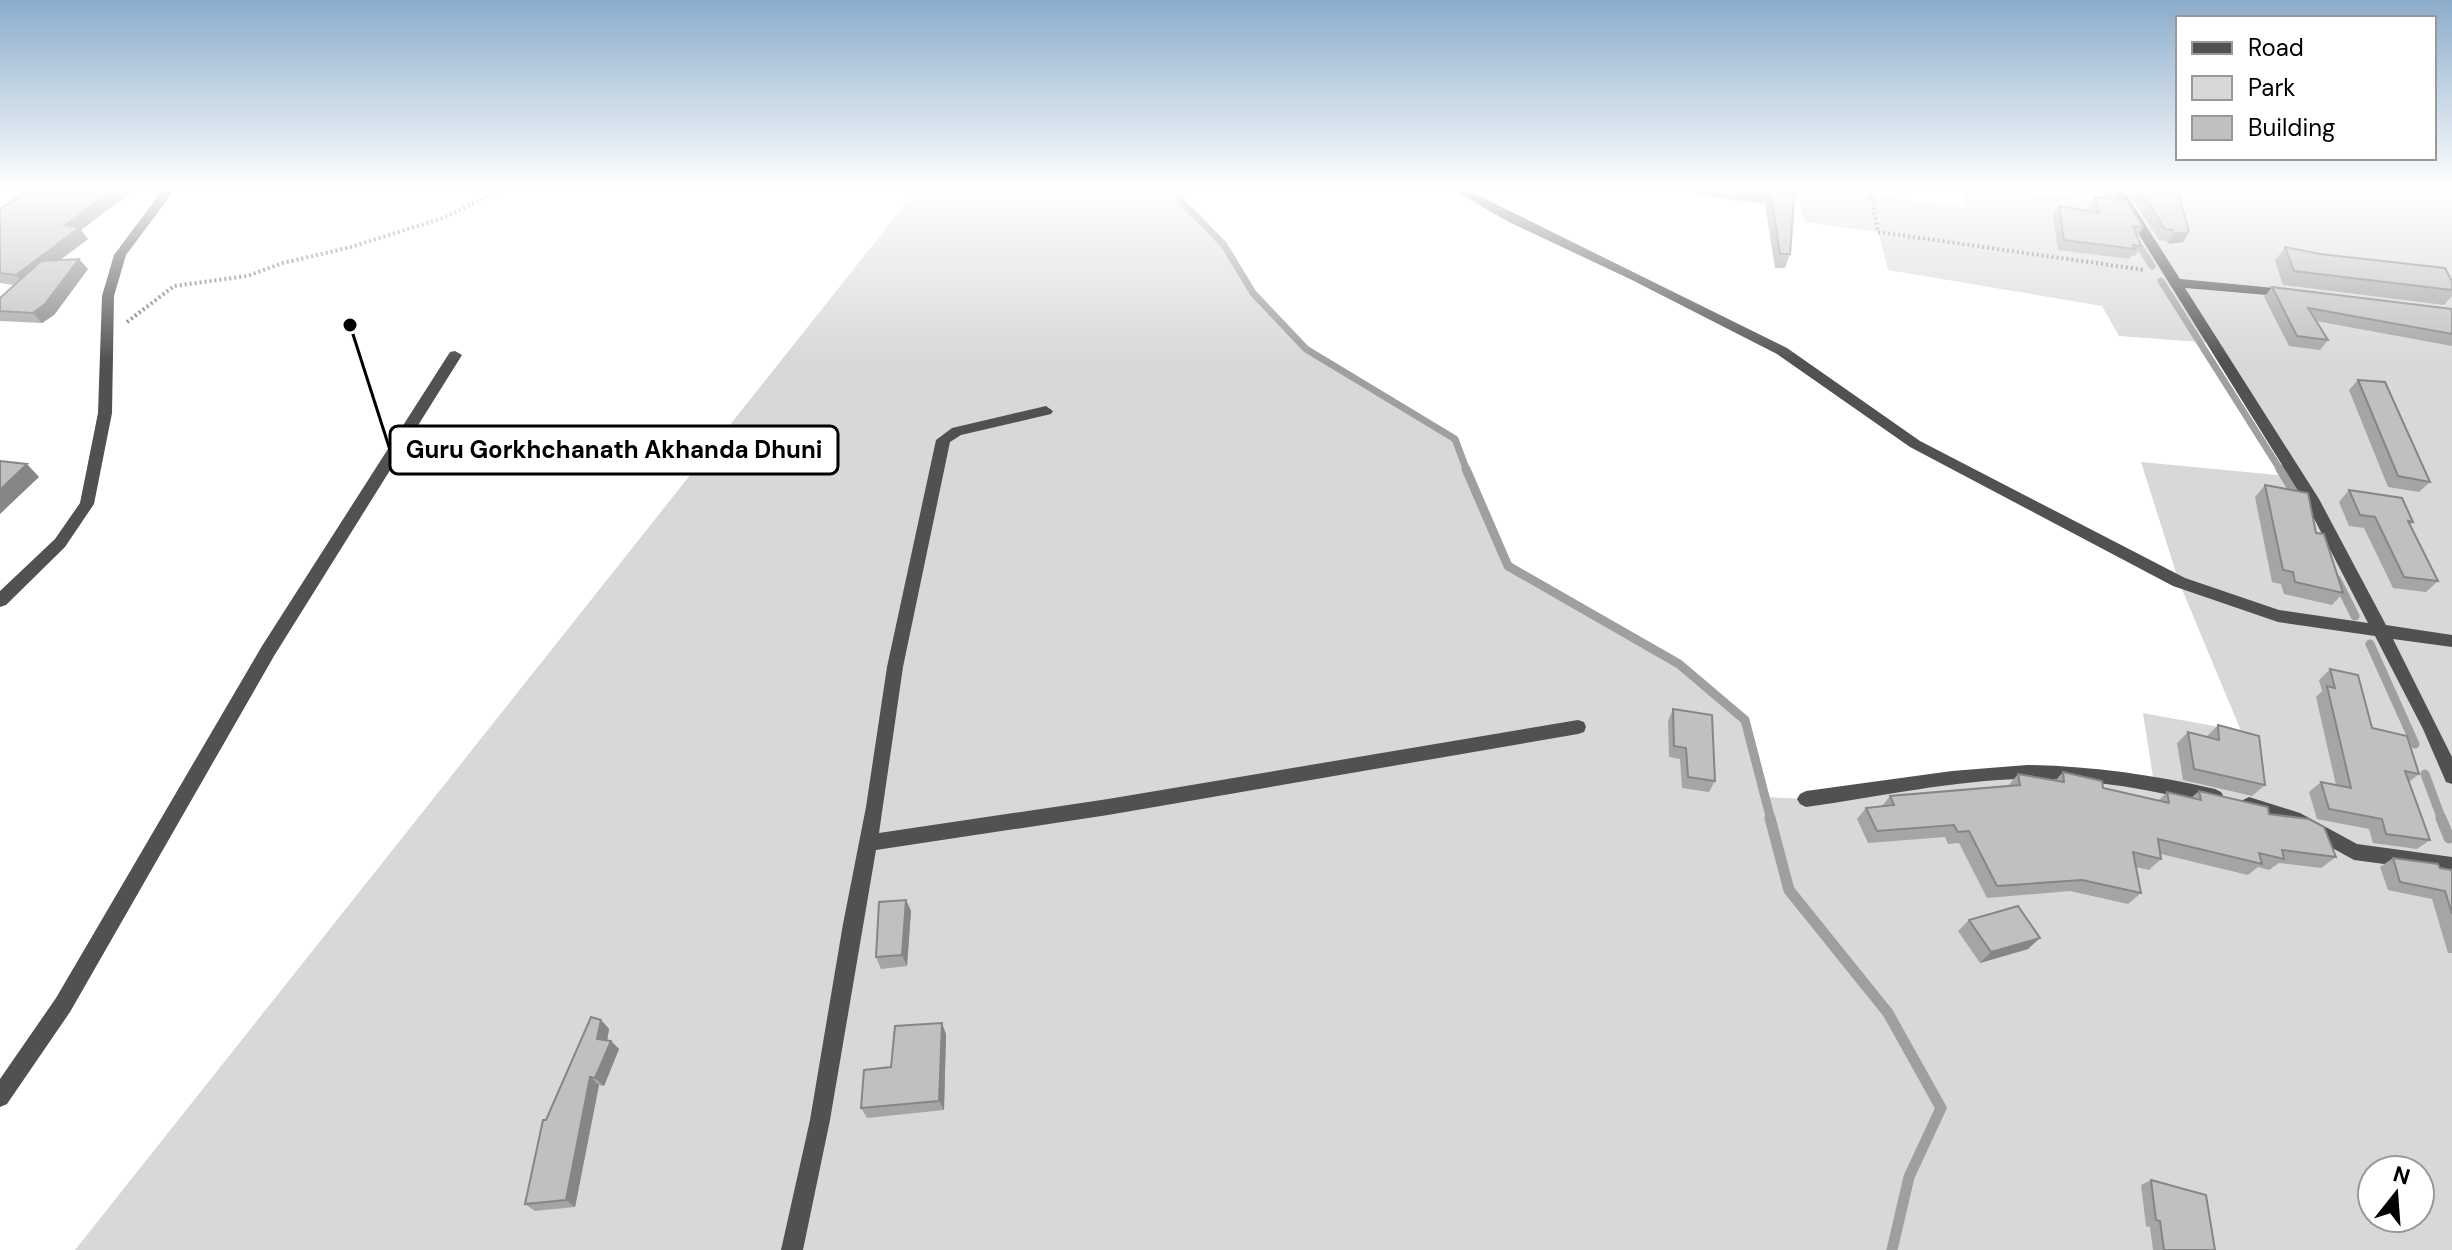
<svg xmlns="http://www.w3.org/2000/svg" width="2452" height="1250" font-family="'DM Sans',sans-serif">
  <rect width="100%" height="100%" fill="#fff"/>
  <!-- green -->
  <path fill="#d8d8d8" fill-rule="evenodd" d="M 918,188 L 1180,188 L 1180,200 L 1224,245 L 1253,293 L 1306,349 L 1455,439 L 1479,505 L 1508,566 L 1679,664 L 1745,720 L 1765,797 L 1806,799 L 2003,773 L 2154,784 L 2143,713 L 2241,731 L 2179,582 L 2141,462 L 2298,477 L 2214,343 L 2119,336 L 2102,306 L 1888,270 L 1878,232 L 1804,222 L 1796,188 L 1827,188 L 1966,208 L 1960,188 L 1994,188 L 2126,205 L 2116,188 L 2452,188 L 2452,1250 L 75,1250 ZM 2372,1170 L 2420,1170 L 2420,1218 L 2372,1218 Z"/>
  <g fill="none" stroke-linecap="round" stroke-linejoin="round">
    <!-- stream-far2 -->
    <path stroke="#9f9f9f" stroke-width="7" d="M 1180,188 L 1180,200 L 1224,245 L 1253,293 L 1306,349 L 1455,439 L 1467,471
      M 2105,188 L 2117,209
      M 2135,239 L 2152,266
      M 2161,281 L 2281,471"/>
    <!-- stream-far1 -->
    <path stroke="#9f9f9f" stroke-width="9" d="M 1466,469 L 1508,566 L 1679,664 L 1745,720 L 1771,820
      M 2280,469 L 2298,498
      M 2337,580 L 2355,616
      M 2370,644 L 2415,744
      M 2425,774 L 2442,820"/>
    <!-- stream -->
    <path stroke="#9f9f9f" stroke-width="11" d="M 1770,818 L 1789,890 L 1888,1013 L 1941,1108 L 1909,1177 L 1892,1250
      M 2441,818 L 2449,838"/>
    <!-- path -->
    <path stroke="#737373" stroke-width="4" stroke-dasharray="2 3" stroke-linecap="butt" d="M 1870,188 L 1878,232 L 2145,270
      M 127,322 L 174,286 L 247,276 L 283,263 L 351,247 L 443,218 L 505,188"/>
    <!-- service -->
    <path fill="#515151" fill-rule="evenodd" d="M 455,351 L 462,355 L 274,656 L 70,1012 L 7,1104 L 0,1107 L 0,1079 L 56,998 L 262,646 L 450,352 Z
      M 2027,765 C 2091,766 2153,775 2215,789 L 2221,792 L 2224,797 L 2221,802 L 2215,805 C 2153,790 2090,778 2026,779 C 1953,780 1879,797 1806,807 L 1800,804 L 1797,799 L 1800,794 L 1806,791 L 1952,771 Z
      M 2249,797 L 2300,813 L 2357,844 L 2452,857 L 2452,873 L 2354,860 L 2289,824 L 2243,810 L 2240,805 L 2243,800 Z"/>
    <!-- minor -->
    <path fill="#515151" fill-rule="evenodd" d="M 164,188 L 176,188 L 126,255 L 114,296 L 112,413 L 94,504 L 65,547 L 6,605 L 0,607 L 0,591 L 55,539 L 80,503 L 98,413 L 102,296 L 114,255 Z
      M 1449,188 L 1463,188 L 1787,348 L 1920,441 L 2185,578 L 2279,610 L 2368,623 L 2307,505 L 2110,188 L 2122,188 L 2180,279 L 2295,290 L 2295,296 L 2290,297 L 2185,288 L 2319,499 L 2386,625 L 2452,635 L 2452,647 L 2393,639 L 2452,757 L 2452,784 L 2446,782 L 2423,729 L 2375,636 L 2278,622 L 2173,586 L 1910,447 L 1777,354 L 1632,280 L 1509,222 Z
      M 1046,406 L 1053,411 L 1051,414 L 961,435 L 950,442 L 903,667 L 879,833 L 1108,799 L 1578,720 L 1584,722 L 1586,727 L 1584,732 L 1578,734 L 1108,815 L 876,850 L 830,1120 L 803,1250 L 781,1250 L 810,1120 L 843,924 L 866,807 L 887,667 L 936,440 L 952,428 Z"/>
  </g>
  <!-- wall -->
  <path fill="#a5a5a5" d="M 15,188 L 135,188 L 135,189 L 81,230 L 88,239 L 60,260 L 88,269 L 54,315 L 42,323 L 0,321 L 0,298 L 14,285 L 0,283 L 0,209 L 21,195 Z
    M 1697,188 L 1795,188 L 1790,254 L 1785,268 L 1775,268 L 1765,204 L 1696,195 Z
    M 2130,188 L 2177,188 L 2189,232 L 2183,242 L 2168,244 L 2166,241 L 2159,240 L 2134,201 Z
    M 2433,188 L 2452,188 L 2452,191 Z
    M 2095,197 L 2143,227 L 2137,237 L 2141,246 L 2135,256 L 2131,255 L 2129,259 L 2058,250 L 2053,216 L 2059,206 L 2090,211 L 2089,207 Z
    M 2285,247 L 2452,282 L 2452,296 L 2444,305 L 2283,285 L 2275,261 Z
    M 2272,287 L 2452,309 L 2452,346 L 2316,321 L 2328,340 L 2320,350 L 2289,346 L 2264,297 Z
    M 2358,380 L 2430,482 L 2419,492 L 2388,487 L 2349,390 Z
    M 2265,485 L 2316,533 L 2343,593 L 2332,605 L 2284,594 L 2281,584 L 2272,582 L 2255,497 Z
    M 2349,490 L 2413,522 L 2410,525 L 2438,581 L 2426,592 L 2393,588 L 2364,528 L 2349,526 L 2339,502 Z
    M 2330,669 L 2372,728 L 2419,774 L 2409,782 L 2430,840 L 2417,849 L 2373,843 L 2369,829 L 2317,819 L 2309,792 L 2321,782 L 2336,785 L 2316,697 L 2322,691 L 2319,680 Z
    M 1673,709 L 1715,781 L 1709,792 L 1682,788 L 1680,759 L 1669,757 L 1668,721 Z
    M 2218,725 L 2265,785 L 2252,796 L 2183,780 L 2177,743 L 2188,732 L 2206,737 Z
    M 2063,772 L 2103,788 L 2158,801 L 2167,792 L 2191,798 L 2199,791 L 2269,814 L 2336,857 L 2321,868 L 2279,863 L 2269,870 L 2258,867 L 2248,875 L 2161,854 L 2161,859 L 2149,870 L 2136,867 L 2141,893 L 2128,904 L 2070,891 L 1987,898 L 1959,843 L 1948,844 L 1945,837 L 1868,843 L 1857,819 L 1866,808 L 1882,806 L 1890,796 L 2008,786 L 2018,774 L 2055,781 Z
    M 2393,858 L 2452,870 L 2452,953 L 2448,953 L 2432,899 L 2388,890 L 2380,867 Z
    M 906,900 L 911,911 L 907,966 L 881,969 L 876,957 Z
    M 1969,920 L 2028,949 L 1980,963 L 1958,931 Z
    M 601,1020 L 609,1029 L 607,1040 L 611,1041 L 619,1049 L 604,1086 L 599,1085 L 575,1207 L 535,1211 L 525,1204 L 546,1120 Z
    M 946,1034 L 944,1110 L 867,1118 L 861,1108 L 891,1067 Z
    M 2151,1180 L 2215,1250 L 2153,1250 L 2150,1227 L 2146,1226 L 2141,1185 Z"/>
  <!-- shaded-wall -->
  <path fill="#868686" d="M 115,188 L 135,188 L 135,189 L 81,230 L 88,239 L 25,286 L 16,275 L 65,225 Z
    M 2189,232 L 2183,242 L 2168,244 L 2174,234 Z
    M 79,259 L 88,269 L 54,315 L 42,323 L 33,313 Z
    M 27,464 L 39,477 L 0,514 L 0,490 Z
    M 906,900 L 911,911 L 907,966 L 902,955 Z
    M 2040,938 L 2028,949 L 1980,963 L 1991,952 Z
    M 601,1020 L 609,1029 L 606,1048 L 597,1039 Z
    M 942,1023 L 946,1034 L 944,1110 L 939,1101 Z
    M 611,1041 L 619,1049 L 604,1086 L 595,1078 Z
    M 590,1077 L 599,1085 L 575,1207 L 566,1200 Z"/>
  <!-- building -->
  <path fill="#c0c0c0" stroke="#868686" stroke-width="2" d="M 24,188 L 115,188 L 65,225 L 79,228 L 16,275 L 0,273 L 0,209 L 30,189 Z
    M 1748,188 L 1795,188 L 1790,254 L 1780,254 L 1770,190 Z
    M 2139,188 L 2177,188 L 2189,232 L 2174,234 L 2173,230 L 2165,229 Z
    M 2095,197 L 2127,201 L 2143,227 L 2133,226 L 2141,246 L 2133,245 L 2135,249 L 2064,240 L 2059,206 L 2099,213 Z
    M 2285,247 L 2320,254 L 2445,268 L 2452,282 L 2452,290 L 2294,271 Z
    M 79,259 L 45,304 L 33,313 L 0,311 L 0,298 L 41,261 Z
    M 2272,287 L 2452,309 L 2452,334 L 2308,308 L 2328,340 L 2297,336 Z
    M 2358,380 L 2385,382 L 2430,482 L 2398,476 Z
    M 0,461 L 27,464 L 0,490 Z
    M 2265,485 L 2308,493 L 2316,533 L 2324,534 L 2343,593 L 2295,582 L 2293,572 L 2283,570 Z
    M 2349,490 L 2402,498 L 2413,522 L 2408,521 L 2438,581 L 2404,577 L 2375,517 L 2360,515 Z
    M 2330,669 L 2358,675 L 2372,728 L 2407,736 L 2419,774 L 2405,771 L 2430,840 L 2386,834 L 2382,819 L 2329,809 L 2321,782 L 2351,788 L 2327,686 L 2335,688 Z
    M 1673,709 L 1712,715 L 1715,781 L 1688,777 L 1686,748 L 1674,746 Z
    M 2218,725 L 2259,736 L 2265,785 L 2194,769 L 2188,732 L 2219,740 Z
    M 2063,772 L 2102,781 L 2103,788 L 2169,803 L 2167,792 L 2201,800 L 2199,791 L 2268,807 L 2269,814 L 2309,819 L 2324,827 L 2336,857 L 2282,850 L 2284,859 L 2259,853 L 2262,864 L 2158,839 L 2161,859 L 2133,852 L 2141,893 L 2082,880 L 1997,886 L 1969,831 L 1958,832 L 1954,825 L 1877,831 L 1866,808 L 1894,805 L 1890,796 L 2020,785 L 2018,774 L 2064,782 Z
    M 2393,858 L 2438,864 L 2440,868 L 2452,870 L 2452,914 L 2445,891 L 2400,882 Z
    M 906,900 L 902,955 L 876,957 L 879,902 Z
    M 2018,906 L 2040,938 L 1991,952 L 1969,920 Z
    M 591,1017 L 601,1020 L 597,1039 L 611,1041 L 595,1078 L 590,1077 L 566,1200 L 525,1204 L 543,1120 L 546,1120 Z
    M 942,1023 L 939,1101 L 861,1108 L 864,1070 L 891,1067 L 895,1026 Z
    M 2151,1180 L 2206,1195 L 2215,1250 L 2164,1250 L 2160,1221 L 2156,1220 Z"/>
  <!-- sky -->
  <linearGradient id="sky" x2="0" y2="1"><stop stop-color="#8baccb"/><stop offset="0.52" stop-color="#fff"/><stop offset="1" stop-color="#fff" stop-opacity="0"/></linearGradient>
  <rect width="2452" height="362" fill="url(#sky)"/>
  <!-- callouts -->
  <path fill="none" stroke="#000" stroke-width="3" d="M350 325L390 450"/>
  <circle fill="#000" stroke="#fff" stroke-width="3" cx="350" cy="325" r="8"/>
  <rect fill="#fff" stroke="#000" stroke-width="3" x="390" y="426" width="448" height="48" rx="8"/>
  <g font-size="24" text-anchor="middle" font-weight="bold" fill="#000">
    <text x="614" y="458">Guru Gorkhchanath Akhanda Dhuni</text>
  </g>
  <!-- legend -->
  <rect x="2176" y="16" width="260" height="144" fill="#ffffff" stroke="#999999" stroke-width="2"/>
  <rect x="2192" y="42" width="40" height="12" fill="#515151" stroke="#999999" stroke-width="2"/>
  <text x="2248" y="56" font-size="24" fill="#000000">Road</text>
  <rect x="2192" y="76" width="40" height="24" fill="#d8d8d8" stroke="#999999" stroke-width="2"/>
  <text x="2248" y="96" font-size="24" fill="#000000">Park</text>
  <rect x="2192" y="116" width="40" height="24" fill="#c0c0c0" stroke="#999999" stroke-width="2"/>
  <text x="2248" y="136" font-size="24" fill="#000000">Building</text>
  <!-- north arrow -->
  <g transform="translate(2396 1194) rotate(17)"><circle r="38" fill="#ffffff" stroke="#999999" stroke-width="2"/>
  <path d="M0-6L14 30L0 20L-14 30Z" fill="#000000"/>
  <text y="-12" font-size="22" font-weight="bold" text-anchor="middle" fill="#000000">N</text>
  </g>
</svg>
